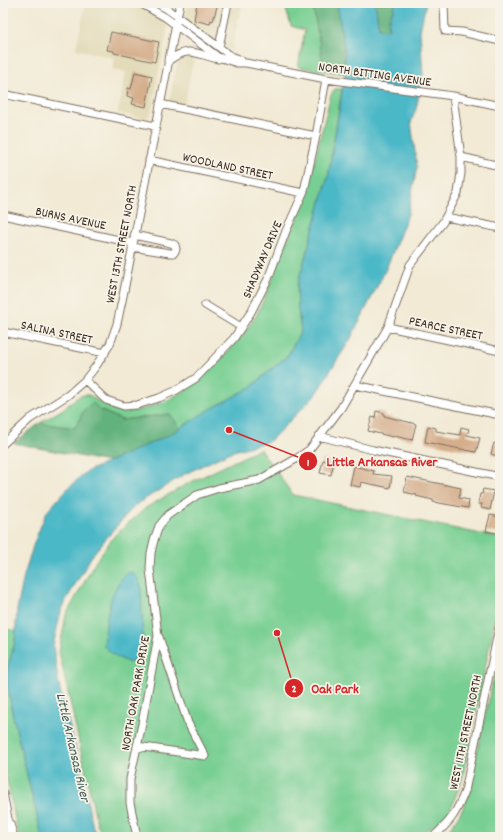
<svg xmlns="http://www.w3.org/2000/svg" width="503" height="840" font-family="Dekko,sans-serif">
  <rect width="100%" height="100%" fill="#f7f3e8"/>
  <filter id="ink" filterUnits="userSpaceOnUse"><feTurbulence type="fractalNoise" baseFrequency=".025" numOctaves="2"/><feDisplacementMap in="SourceGraphic" scale="8" xChannelSelector="R" yChannelSelector="G"/><feConvolveMatrix kernelMatrix="1 2 1 2 8 2 1 2 1" color-interpolation-filters="sRGB"/></filter>
  <filter id="wash" filterUnits="userSpaceOnUse"><feTurbulence type="fractalNoise" baseFrequency=".012" numOctaves="4" result="noise"/><feDisplacementMap in="SourceGraphic" scale="16" xChannelSelector="R" yChannelSelector="G"/><feGaussianBlur stdDeviation="0.9" result="paint"/><feColorMatrix in="noise" values="0 0 0 0 0 0 0 0 0 0 0 0 0 0 0 0 0 1.4 0 .05"/><feComposite in="paint" operator="in"/></filter>
  <g filter="url(#wash)">
    <rect width="100%" height="100%" fill="#f2ead5"/>
    <!-- built -->
    <path fill="#e3dbba" d="M 86,3 L 127,3 L 137,5 L 167,22 L 168,26 L 151,113 L 148,117 L 145,119 L 118,113 L 126,72 L 113,70 L 115,58 L 76,49 Z
      M 188,3 L 242,3 L 232,51 L 188,23 L 186,19 L 186,14 Z
      M 185,55 L 194,57 L 183,111 L 168,108 L 178,59 L 181,56 Z"/>
    <!-- green -->
    <path fill="#78cf93" stroke="#5a7c58" d="M 284,3 L 337,3 L 345,54 L 345,74 L 298,67 L 305,30 L 291,26 Z
      M 335,89 L 342,89 L 328,177 L 297,286 L 298,309 L 301,331 L 288,355 L 251,387 L 180,428 L 170,414 L 122,420 L 100,410 L 84,410 L 75,428 L 40,423 L 63,409 L 78,397 L 83,395 L 89,395 L 104,405 L 115,409 L 127,412 L 148,408 L 166,401 L 184,391 L 197,382 L 224,356 L 242,336 L 256,316 L 267,293 L 280,256 L 304,203 L 330,98 L 332,93 Z
      M 260,449 L 293,495 L 500,538 L 500,596 L 462,780 L 449,813 L 419,837 L 105,837 L 97,824 L 59,652 L 66,615 L 96,561 L 115,535 L 147,507 L 187,484 Z
      M 3,628 L 16,631 L 15,642 L 8,666 L 7,682 L 12,712 L 42,837 L 19,837 L 3,762 Z
      M 500,649 L 500,837 L 445,837 L 463,808 L 468,793 Z"/>
    <!-- forest -->
    <path fill="#62b27d" stroke="#4e6e4e" d="M 310,3 L 337,3 L 345,54 L 345,70 L 323,64 L 314,13 Z
      M 375,3 L 396,3 L 389,19 L 388,29 L 384,30 L 379,28 Z
      M 93,403 L 100,410 L 122,420 L 170,414 L 180,428 L 169,435 L 108,462 L 14,443 L 40,423 L 75,428 L 84,410 Z"/>
    <!-- water -->
    <path fill="#4bb8c7" stroke="#437172" d="M 337,3 L 375,3 L 379,28 L 384,30 L 388,29 L 389,19 L 396,3 L 426,3 L 420,31 L 423,76 L 416,109 L 411,122 L 417,167 L 408,214 L 386,269 L 350,340 L 315,395 L 270,441 L 230,452 L 183,475 L 134,506 L 93,554 L 62,607 L 53,646 L 60,691 L 75,746 L 93,827 L 99,837 L 42,837 L 12,712 L 7,682 L 8,666 L 15,642 L 17,610 L 24,576 L 34,543 L 46,513 L 66,490 L 86,472 L 169,435 L 207,411 L 251,387 L 288,355 L 301,331 L 298,309 L 297,286 L 328,177 L 345,74 L 345,54 Z
      M 130,572 L 136,575 L 141,586 L 143,638 L 140,652 L 135,659 L 129,663 L 115,656 L 104,646 C 106,623 108,585 130,572 Z"/>
    <g id="blocks">
      <!-- building -->
      <path fill="#d5ae8c" d="M 197,3 L 218,3 L 213,21 L 211,20 L 210,24 L 194,20 Z
        M 111,32 L 159,42 L 155,62 L 114,53 L 114,51 L 107,50 Z
        M 135,72 L 152,76 L 146,107 L 132,104 L 134,98 L 127,96 L 128,88 L 131,89 Z
        M 376,411 L 384,413 L 384,416 L 416,424 L 412,440 L 394,436 L 393,437 L 368,431 L 372,417 L 375,418 Z
        M 428,426 L 436,428 L 436,431 L 460,435 L 461,427 L 469,429 L 467,435 L 480,438 L 476,452 L 425,442 Z
        M 494,443 L 500,445 L 500,457 L 491,454 Z
        M 323,460 L 334,462 L 331,475 L 320,473 Z
        M 354,466 L 374,471 L 373,474 L 392,476 L 390,488 L 361,482 L 360,487 L 350,485 Z
        M 407,477 L 461,488 L 459,498 L 469,500 L 468,508 L 433,502 L 433,500 L 416,496 L 417,495 L 404,492 Z
        M 483,489 L 494,491 L 490,510 L 481,508 L 482,504 L 478,504 L 480,494 L 482,494 Z
        M 490,515 L 500,517 L 500,534 L 486,531 Z"/>
    </g>
  </g>
  <g filter="url(#ink)">
    <use href="#blocks" fill-opacity="0" stroke="#7b6d5e" stroke-width="1"/>
    <g fill="none" stroke-linecap="round" stroke-linejoin="round">
      <defs>
        <path id="minor" d="M 140,3 L 165,17 L 218,57 L 237,63 L 246,63 L 326,79 L 453,96 L 500,106
          M 156,3 L 167,9 L 231,56 L 241,60
          M 444,3 L 445,31 L 462,32 L 500,41
          M 219,47 L 228,3
          M 168,61 C 190,45 195,54 218,59
          M 3,94 L 155,126
          M 160,104 L 316,136
          M 461,157 L 500,166
          M 149,160 L 303,193
          M 3,215 L 133,243
          M 446,217 L 500,228
          M 132,247 L 170,253 L 174,253 L 176,249 L 175,245 L 171,243 L 134,235
          M 205,305 L 241,327
          M 388,327 L 500,351
          M 3,332 L 105,353
          M 85,380 L 106,400 L 124,406 L 137,405 L 159,398 L 175,391 L 196,378 L 234,338 L 251,312 L 268,279 L 286,231 L 304,191 L 316,136 L 326,79
          M 355,385 L 500,415
          M 319,436 L 373,450 L 500,477
          M 3,444 L 30,419 L 68,395 L 85,380 L 96,366 L 110,344 L 117,324 L 123,296 L 180,3
          M 137,746 L 205,756 L 188,723 L 159,637
          M 3,793 L 8,819 L 6,837
          M 10,824 L 14,837
          M 137,837 L 130,803 L 130,779 L 142,724 L 158,636 L 150,569 L 151,553 L 154,540 L 159,526 L 168,515 L 197,495 L 219,488 L 259,480 L 296,459 L 309,450 L 341,408 L 388,327 L 410,265 L 443,222 L 458,193 L 461,173 L 461,157 L 453,96
          M 433,837 C 451,821 456,814 465,791 L 500,623
          M 498,837 L 500,834"/>
      </defs>
      <!-- minor casing -->
      <use href="#minor" stroke="#7b6d5e" stroke-width="9"/>
      <!-- minor -->
      <use href="#minor" stroke="#fff" stroke-width="7"/>
    </g>
  </g>
  <g text-anchor="middle" stroke-width="3.5" stroke-linejoin="round" paint-order="stroke">
    <!-- street labels -->
    <g font-size="13" fill="#3b2a1e" stroke="#f7f3e8">
      <text transform="translate(375 73) rotate(8)" y="5">NORTH BITTING AVENUE</text>
      <text transform="translate(228 165) rotate(12)" y="5">WOODLAND STREET</text>
      <text transform="translate(71 217) rotate(12)" y="5">BURNS AVENUE</text>
      <text transform="translate(120 244) rotate(-79)" y="5">WEST 13TH STREET NORTH</text>
      <text transform="translate(261 259) rotate(-67)" y="5">SHADYWAY DRIVE</text>
      <text transform="translate(446 327) rotate(12)" y="5">PEARCE STREET</text>
      <text transform="translate(57 331) rotate(12)" y="5">SALINA STREET</text>
      <text transform="translate(134 693) rotate(-80)" y="5">NORTH OAK PARK DRIVE</text>
      <text transform="translate(464 732) rotate(-78)" y="5">WEST 11TH STREET NORTH</text>
    </g>
    <!-- water labels -->
    <g font-size="14" font-style="italic" fill="#415c59" stroke="#f7f3e8">
      <text transform="translate(74 747) rotate(77)" y="5">Little Arkansas River</text>
    </g>
  </g>
  <!-- callouts -->
  <path fill="none" stroke="#d62828" stroke-width="1.5" d="M229 430L308 461M277 633L294 688"/>
  <g fill="#d62828" stroke="#f7f3e8" stroke-width="1.5">
    <circle cx="229" cy="430" r="4"/>
    <circle cx="277" cy="633" r="4"/>
    <circle cx="308" cy="461" r="10"/>
    <circle cx="294" cy="688" r="10"/>
  </g>
  <g font-size="12" text-anchor="middle" font-weight="bold" fill="#fff">
    <text x="308" y="466">1</text>
    <text x="294" y="692">2</text>
  </g>
  <g font-size="14" text-anchor="middle" font-weight="bold" fill="#d62828" stroke="#f7f3e8" stroke-width="3.5" stroke-linejoin="round" paint-order="stroke">
    <text x="382" y="466">Little Arkansas River</text>
    <text x="335" y="693">Oak Park</text>
  </g>
  <!-- margin -->
  <rect width="503" height="840" fill="none" stroke="#f7f3e8" stroke-width="16"/>
</svg>
